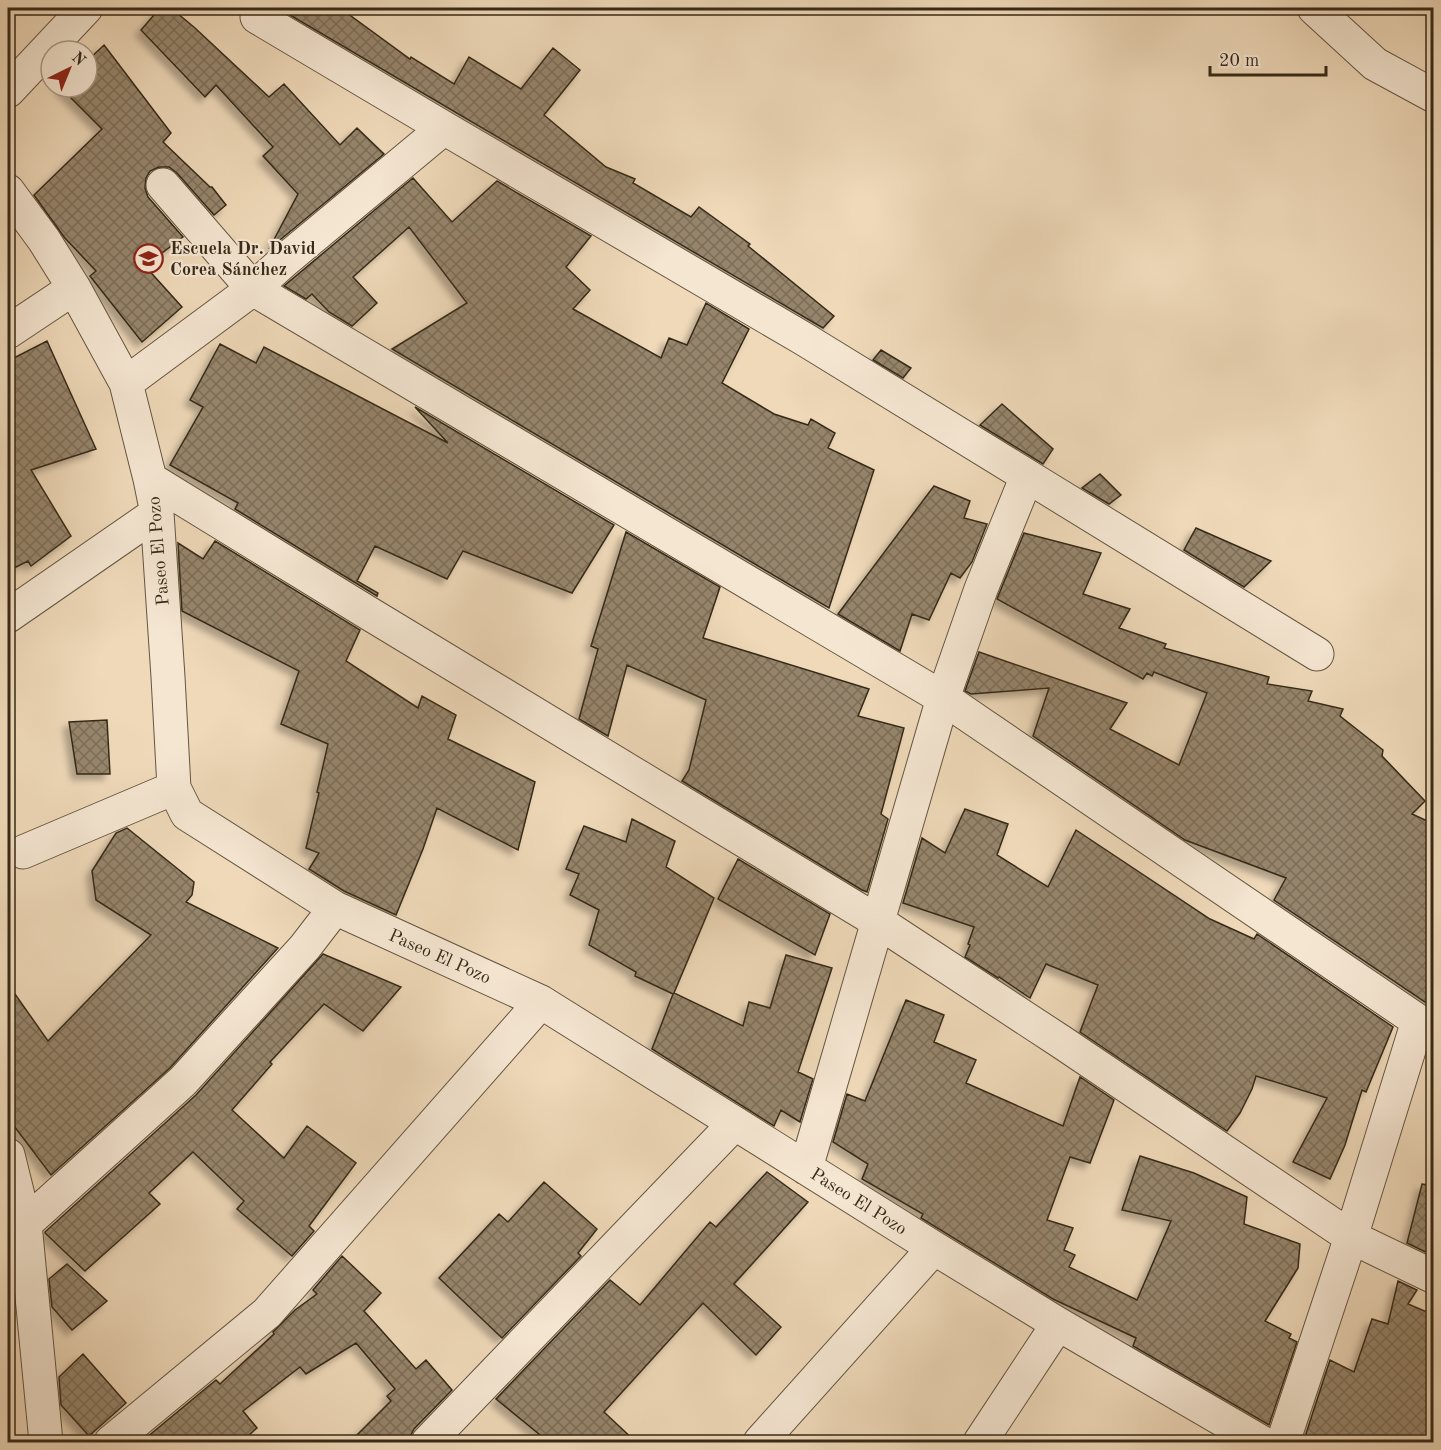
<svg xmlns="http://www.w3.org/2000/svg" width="1441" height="1450" font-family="'Old Standard TT',serif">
  <defs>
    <pattern id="building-cross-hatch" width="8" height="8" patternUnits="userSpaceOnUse" patternTransform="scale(1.5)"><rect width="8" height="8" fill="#96856c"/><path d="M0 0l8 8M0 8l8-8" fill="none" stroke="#7b6d58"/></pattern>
    <filter id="shadow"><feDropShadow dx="-5.5" dy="5.5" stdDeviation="3" flood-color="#0004"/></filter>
  </defs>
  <rect width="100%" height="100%" fill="#efd9b9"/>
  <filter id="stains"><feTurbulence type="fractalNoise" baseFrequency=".00333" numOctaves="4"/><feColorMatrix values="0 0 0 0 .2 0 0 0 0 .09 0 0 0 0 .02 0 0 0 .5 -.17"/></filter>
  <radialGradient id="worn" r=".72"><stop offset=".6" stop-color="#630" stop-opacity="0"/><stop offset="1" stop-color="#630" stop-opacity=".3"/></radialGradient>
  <!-- building -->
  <path fill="url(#building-cross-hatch)" stroke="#362a19" stroke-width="1.5" filter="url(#shadow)" d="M 160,8 L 171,8 L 195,28 L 269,97 L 284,84 L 340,145 L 357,128 L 384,154 L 269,249 L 298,194 L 263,156 L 273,147 L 216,85 L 205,97 L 141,30 Z
    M 278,8 L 340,8 L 410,59 L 411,57 L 454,84 L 469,57 L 521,89 L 553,48 L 580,70 L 544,115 L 606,167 L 635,179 L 633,183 L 691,217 L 699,207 L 750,244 L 748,246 L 834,316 L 823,328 Z
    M 104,45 L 171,133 L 163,142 L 210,187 L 212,187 L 226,205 L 214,215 L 177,173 L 169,167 L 159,167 L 150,171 L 146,178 L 145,188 L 148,197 L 183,237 L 145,266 L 182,307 L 142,342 L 90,276 L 96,271 L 64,237 L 34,195 L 102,129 L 60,87 L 87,87 L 87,61 Z
    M 413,178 L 452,222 L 497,181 L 591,236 L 566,267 L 590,290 L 573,309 L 661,358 L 669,338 L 687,345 L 706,303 L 749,329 L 722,383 L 774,414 L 808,425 L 811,419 L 835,433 L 828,448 L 874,470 L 829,608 L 392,349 L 467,303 L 409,227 L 353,277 L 377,303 L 352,326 L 329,312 L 312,294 L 306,299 L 284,286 Z
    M 47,341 L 96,449 L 31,470 L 71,536 L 31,566 L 28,561 L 8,571 L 8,361 Z
    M 220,344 L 256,363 L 264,347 L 448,443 L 415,407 L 614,525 L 572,593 L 463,551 L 447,579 L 375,546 L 357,581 L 378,593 L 377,596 L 235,509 L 238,503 L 170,465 L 203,407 L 190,400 Z
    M 881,350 L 911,368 L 903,378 L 873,360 Z
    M 1002,404 L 1053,449 L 1043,464 L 980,425 Z
    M 1100,474 L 1121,495 L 1109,504 L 1082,488 Z
    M 934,486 L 970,501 L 964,518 L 987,524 L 972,562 L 960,578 L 951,573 L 929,620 L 912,614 L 900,651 L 838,614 Z
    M 1196,528 L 1271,561 L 1244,587 L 1184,550 Z
    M 626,532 L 720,587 L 703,638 L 869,689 L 858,716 L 904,728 L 881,814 L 888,819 L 867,892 L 862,890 L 682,781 L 689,770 L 706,700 L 627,665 L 608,736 L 579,719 L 598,649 L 591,646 Z
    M 1024,533 L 1101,553 L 1083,594 L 1130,609 L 1119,628 L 1166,644 L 1164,648 L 1269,677 L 1267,684 L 1312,691 L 1308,701 L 1343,709 L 1340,716 L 1383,750 L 1382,756 L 1425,801 L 1412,814 L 1434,824 L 1434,1008 L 1274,900 L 1286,878 L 1185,840 L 1033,736 L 1049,688 L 971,694 L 965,691 L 979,652 L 1127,703 L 1110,729 L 1179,765 L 1207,693 L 1154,672 L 1152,676 L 1147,673 L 1143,679 L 997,599 Z
    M 215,541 L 360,630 L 346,661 L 418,708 L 422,696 L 456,715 L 448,739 L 535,782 L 518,850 L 437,808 L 423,849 L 396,915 L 344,891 L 309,869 L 319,853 L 306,848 L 319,793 L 317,792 L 328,744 L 281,724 L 299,671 L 182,611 L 178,543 L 203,559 Z
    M 107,720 L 110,774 L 77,774 L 69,722 Z
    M 965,809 L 1008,824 L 997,855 L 1048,887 L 1076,830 L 1210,919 L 1254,939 L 1257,934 L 1393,1027 L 1366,1092 L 1362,1090 L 1345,1145 L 1330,1179 L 1293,1162 L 1327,1098 L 1256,1076 L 1252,1089 L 1240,1113 L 1227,1131 L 1080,1032 L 1098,985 L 1046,964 L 1030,998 L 999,977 L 998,978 L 965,957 L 970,945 L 968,944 L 974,927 L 903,903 L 922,838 L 945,853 Z
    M 632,819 L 675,841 L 666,867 L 714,898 L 674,993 L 743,1026 L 749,1002 L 770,1008 L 786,955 L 832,968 L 798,1072 L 813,1079 L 800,1122 L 781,1110 L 774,1126 L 652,1049 L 673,994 L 635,976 L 636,972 L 589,945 L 599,910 L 570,895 L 579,874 L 566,869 L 584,826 L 626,842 Z
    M 127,828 L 194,882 L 192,895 L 186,902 L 278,948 L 170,1068 L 51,1175 L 8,1118 L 8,984 L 48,1041 L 151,935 L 96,900 L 92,871 L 116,833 Z
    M 738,859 L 830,914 L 815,955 L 718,899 Z
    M 323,954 L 401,987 L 363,1031 L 324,1004 L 270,1062 L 272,1064 L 232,1110 L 284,1158 L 307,1126 L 356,1163 L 309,1226 L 314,1231 L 292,1256 L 237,1209 L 244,1201 L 193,1152 L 149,1193 L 160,1204 L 85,1271 L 45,1233 L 45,1232 L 196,1095 Z
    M 906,1000 L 944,1015 L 934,1042 L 976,1060 L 966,1083 L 1063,1126 L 1080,1077 L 1114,1100 L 1090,1163 L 1070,1157 L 1047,1220 L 1073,1228 L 1064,1250 L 1075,1255 L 1069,1267 L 1137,1300 L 1171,1221 L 1122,1210 L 1140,1156 L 1194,1173 L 1247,1197 L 1244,1224 L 1300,1244 L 1298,1268 L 1265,1321 L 1291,1334 L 1289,1338 L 1297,1342 L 1269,1425 L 1133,1346 L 1136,1338 L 1053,1299 L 921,1218 L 923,1214 L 862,1179 L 868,1164 L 833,1142 L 847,1094 L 865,1101 Z
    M 767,1172 L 808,1202 L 734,1284 L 781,1327 L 756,1355 L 703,1303 L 604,1412 L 637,1443 L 550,1443 L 496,1399 L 610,1280 L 640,1305 L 710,1222 L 716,1227 Z
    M 544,1182 L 597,1229 L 578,1253 L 581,1256 L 502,1338 L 439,1278 L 499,1214 L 508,1222 Z
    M 1422,1184 L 1434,1186 L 1434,1256 L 1407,1243 Z
    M 342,1256 L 381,1293 L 364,1311 L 416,1369 L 426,1360 L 452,1390 L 414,1429 L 410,1437 L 410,1443 L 349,1443 L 391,1401 L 387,1396 L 395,1389 L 356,1343 L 306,1374 L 300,1367 L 243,1411 L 257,1428 L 240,1443 L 140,1443 L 216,1380 L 220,1384 L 274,1334 L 273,1332 L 295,1310 L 317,1294 L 313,1290 Z
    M 67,1264 L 107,1301 L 72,1330 L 52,1307 L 49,1279 Z
    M 1398,1281 L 1417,1290 L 1408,1304 L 1434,1315 L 1434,1443 L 1303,1443 L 1330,1360 L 1354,1372 L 1372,1319 L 1388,1324 Z
    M 83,1354 L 126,1403 L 89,1436 L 61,1405 L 59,1377 Z"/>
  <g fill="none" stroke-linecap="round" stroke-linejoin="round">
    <defs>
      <path id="minor" d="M 1314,8 L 1375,64 L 1434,96
        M 257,17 L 444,128 L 804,339 L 1317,654
        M 8,91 L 86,8
        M 163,185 L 253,289 L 943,698 L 1418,1021 L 1434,1030
        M 8,191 L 44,240 L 74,288 L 126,383 L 150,479 L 157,513 L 168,677 L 174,788 L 187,814 L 335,908 L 541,1002 L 934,1248 L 1058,1324 L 1261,1442
        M 8,332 L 74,288
        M 126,383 L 253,289 L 284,261 L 444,128
        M 150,479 L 365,611 L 877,921 L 1060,1041 L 1351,1237 L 1434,1277
        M 8,616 L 157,513
        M 23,852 L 174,788
        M 8,1155 L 25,1224 L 46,1442
        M 806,1168 L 943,698 L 981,589 L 1027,476
        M 25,1224 L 183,1081 L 305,947 L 335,908
        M 111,1442 L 267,1313 L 541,1002
        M 428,1442 L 735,1123
        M 760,1442 L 934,1248
        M 980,1442 L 1058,1324
        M 1283,1442 L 1351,1237 L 1418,1021"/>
    </defs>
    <!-- minor casing -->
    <use href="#minor" stroke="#645641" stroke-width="35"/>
    <!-- minor -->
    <use href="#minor" stroke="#f5e6d2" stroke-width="33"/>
  </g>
  <!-- icons -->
  <defs>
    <symbol id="school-ring" viewBox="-11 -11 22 22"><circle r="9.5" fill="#f5e6d2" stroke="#8f2418" stroke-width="1.5"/><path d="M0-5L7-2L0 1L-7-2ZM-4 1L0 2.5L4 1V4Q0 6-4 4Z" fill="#8f2418"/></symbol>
  </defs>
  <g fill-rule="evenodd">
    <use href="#school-ring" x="132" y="242" width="33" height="33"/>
  </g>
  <g text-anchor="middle" stroke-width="4.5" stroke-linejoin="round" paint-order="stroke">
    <!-- poi labels -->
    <g font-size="18" font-weight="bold" fill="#362a19" stroke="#f5e6d2" text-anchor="start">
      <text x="170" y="254">Escuela Dr. David<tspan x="170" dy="21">Corea Sánchez</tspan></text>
    </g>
    <!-- street labels -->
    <g font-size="18" fill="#362a19" stroke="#f5e6d2">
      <text transform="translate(158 551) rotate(-95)" y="6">Paseo El Pozo</text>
      <text transform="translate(440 956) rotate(24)" y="6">Paseo El Pozo</text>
      <text transform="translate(859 1201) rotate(32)" y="6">Paseo El Pozo</text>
    </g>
  </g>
  <!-- margin -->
  <rect width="1441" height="1450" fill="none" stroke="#efd9b9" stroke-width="30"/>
  <rect x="9" y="9" width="1423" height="1432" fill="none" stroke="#362a19" stroke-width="3"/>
  <rect x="15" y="15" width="1411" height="1420" fill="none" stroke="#362a19" stroke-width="1.5"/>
  <!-- north arrow -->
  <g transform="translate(69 69) rotate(43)"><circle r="28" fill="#f5e6d2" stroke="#a99b88" stroke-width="1.5"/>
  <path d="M0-4.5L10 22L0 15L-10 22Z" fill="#8f2418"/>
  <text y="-9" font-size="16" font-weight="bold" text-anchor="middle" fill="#362a19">N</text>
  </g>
  <!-- scale -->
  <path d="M1210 66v9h116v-9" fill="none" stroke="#362a19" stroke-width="3"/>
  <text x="1219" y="66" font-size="18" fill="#362a19" stroke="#f5e6d2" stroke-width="4.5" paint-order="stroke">20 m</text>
  <rect width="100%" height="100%" filter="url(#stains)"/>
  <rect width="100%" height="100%" fill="url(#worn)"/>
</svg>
